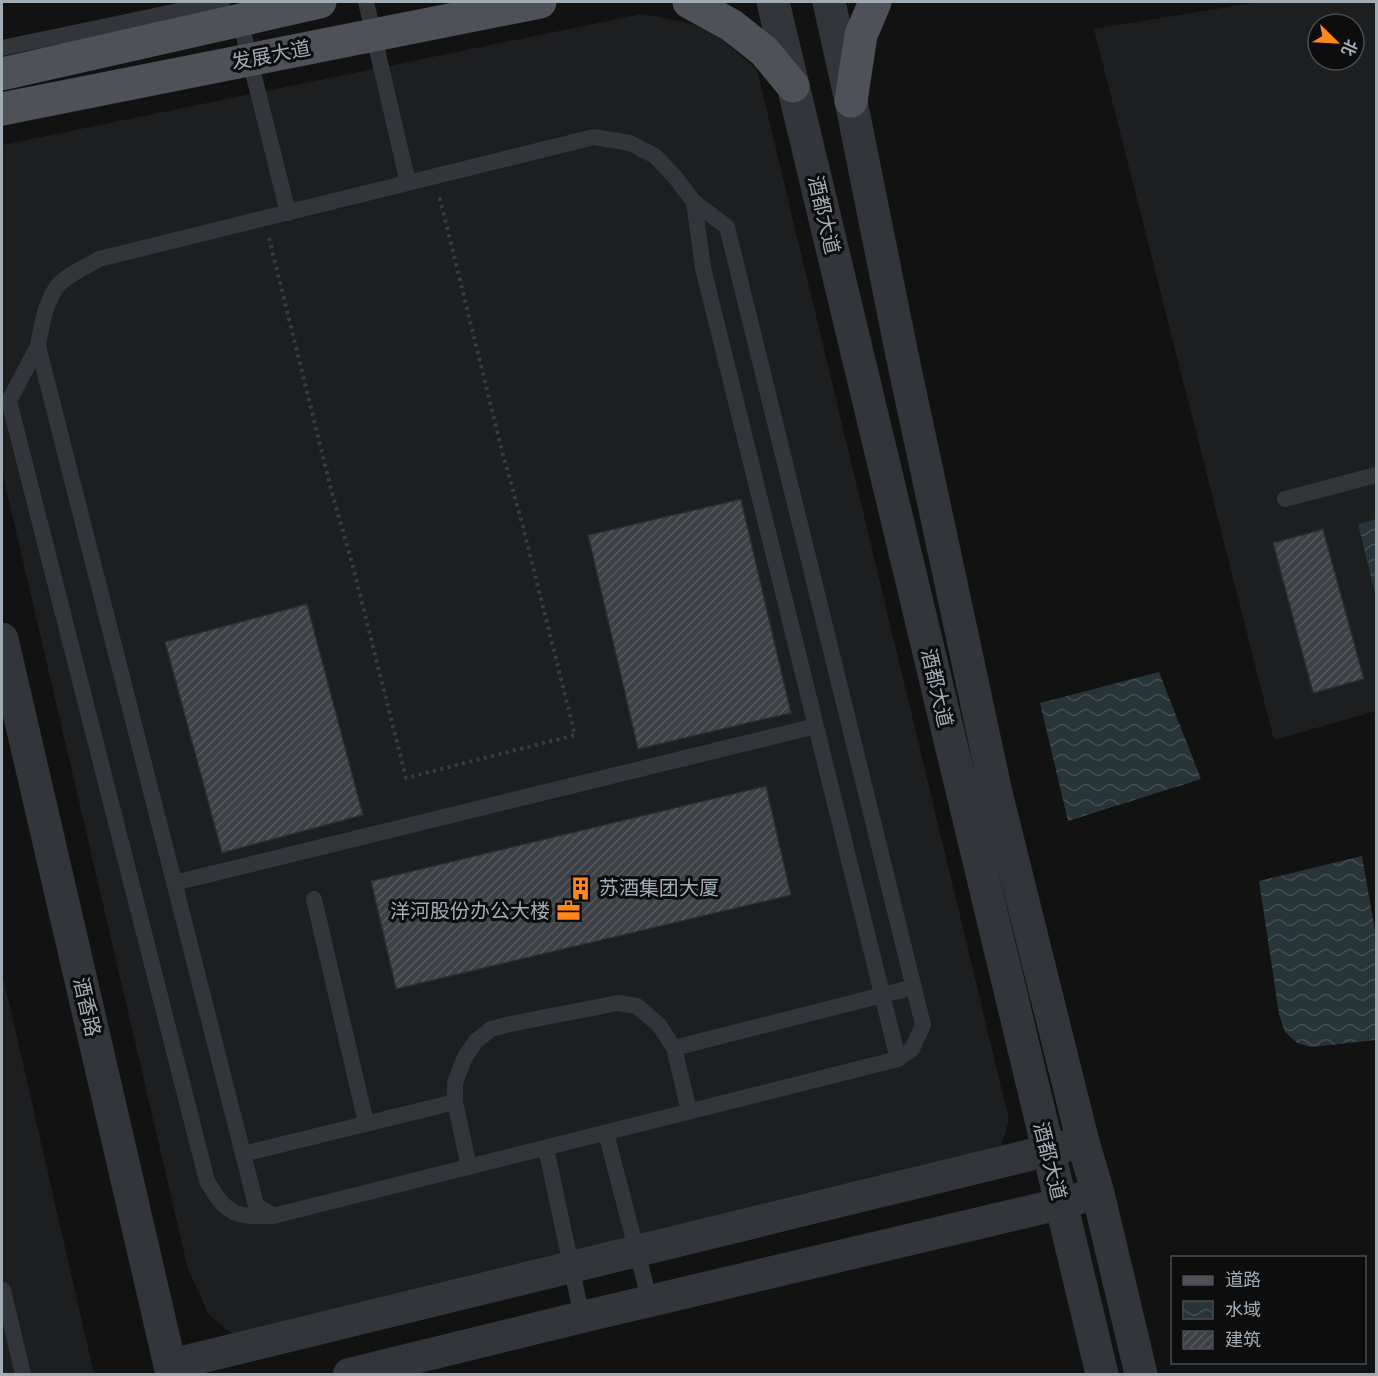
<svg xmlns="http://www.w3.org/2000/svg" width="1378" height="1376" font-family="Arial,'Noto Sans SC',sans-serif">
  <defs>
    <pattern id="water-waves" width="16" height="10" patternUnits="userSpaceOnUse" patternTransform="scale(1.5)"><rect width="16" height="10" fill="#273438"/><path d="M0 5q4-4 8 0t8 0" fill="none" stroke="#434f53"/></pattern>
    <pattern id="building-hatch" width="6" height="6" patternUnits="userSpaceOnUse" patternTransform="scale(1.5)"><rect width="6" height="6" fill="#3d4044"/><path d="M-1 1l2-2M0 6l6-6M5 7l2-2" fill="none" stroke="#56595d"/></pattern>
  </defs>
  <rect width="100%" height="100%" fill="#121213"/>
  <!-- built -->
  <path fill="#1d1e20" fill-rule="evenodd" d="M 1259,2 L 1376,2 L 1376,711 L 1274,740 L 1094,29 ZM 1318,24 L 1354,24 L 1354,60 L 1318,60 Z
    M 642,14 L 683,22 L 712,30 L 757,70 L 1009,1120 L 1001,1146 L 234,1335 L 209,1315 L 188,1269 L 2,471 L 2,145 Z
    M 2,972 L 94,1374 L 2,1374 Z"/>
  <!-- water -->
  <path fill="url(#water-waves)" d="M 1376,519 L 1376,597 L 1358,524 Z
    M 1159,672 L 1201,779 L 1068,821 L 1040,703 Z
    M 1362,856 L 1376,936 L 1376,1040 L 1311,1047 L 1297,1043 L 1285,1032 L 1279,1014 L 1259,881 Z"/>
  <!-- building -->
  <path fill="url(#building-hatch)" stroke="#2b2c30" stroke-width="1.5" d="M 741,499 L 791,713 L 638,749 L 588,535 Z
    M 1323,529 L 1364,679 L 1313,693 L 1273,543 Z
    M 307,604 L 363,815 L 222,853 L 165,642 Z
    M 766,786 L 791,895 L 396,989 L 371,881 Z"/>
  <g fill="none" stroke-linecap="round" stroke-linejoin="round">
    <!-- path -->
    <path stroke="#383c40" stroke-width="4" stroke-dasharray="3 4.5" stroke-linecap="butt" d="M 269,238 L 331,489 L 352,563 L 406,778 L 575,735 L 522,523 L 502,451 L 439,195"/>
    <!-- service -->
    <path stroke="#323539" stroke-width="16" d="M 366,2 L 408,183
      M 240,20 L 288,213
      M 2,48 L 222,2
      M 594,137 L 630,143 L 655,156 L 675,177 L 694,202 L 727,227 L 923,1025 L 912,1049 L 898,1059 L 273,1216 L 256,1205 L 38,346 C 41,328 45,304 56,288 C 64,276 86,267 99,259 Z
      M 694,202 L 703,268 L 898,1059
      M 38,346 L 9,401 L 207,1181 C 227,1215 234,1217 273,1216
      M 1285,499 L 1376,475
      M 174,883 L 816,726
      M 314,899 L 366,1123
      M 674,1048 L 914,987
      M 606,1133 L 650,1302
      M 546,1148 L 582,1317
      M 243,1154 L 455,1102
      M 469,1167 L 455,1102 L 455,1082 L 465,1057 L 476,1041 L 491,1029 L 510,1024 L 618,1003 L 637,1006 L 659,1025 L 674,1048 L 689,1111
      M 3,1290 L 23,1374"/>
    <!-- minor -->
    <path stroke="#323539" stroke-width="32" d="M 170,1365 L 1083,1142
      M 349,1374 L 582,1317 L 1060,1204 L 1098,1193"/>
    <!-- tertiary -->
    <path stroke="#323539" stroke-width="33" d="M 773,2 L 1102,1374
      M 829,2 L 851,101 L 902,355 L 996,793 L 1083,1142 L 1098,1193 L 1141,1374
      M 2,639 L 172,1374"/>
    <!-- primary -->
    <path stroke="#4e5258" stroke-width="33" d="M 689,2 L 731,25 L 764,51 L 793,86
      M 2,74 L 320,2
      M 851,101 L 861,35 L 875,2
      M 2,109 L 540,2"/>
  </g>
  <!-- icons -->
  <defs>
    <symbol id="building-bare" viewBox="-9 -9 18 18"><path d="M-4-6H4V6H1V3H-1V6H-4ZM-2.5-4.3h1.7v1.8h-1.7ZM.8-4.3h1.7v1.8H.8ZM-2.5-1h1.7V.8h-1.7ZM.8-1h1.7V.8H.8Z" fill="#ff871e" stroke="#0d0d0e" stroke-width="2.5" paint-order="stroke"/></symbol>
    <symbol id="office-bare" viewBox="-9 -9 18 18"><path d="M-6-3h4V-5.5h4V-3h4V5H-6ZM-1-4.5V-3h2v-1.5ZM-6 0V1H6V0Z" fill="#ff871e" stroke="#0d0d0e" stroke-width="2.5" paint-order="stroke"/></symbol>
  </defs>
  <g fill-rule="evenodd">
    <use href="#building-bare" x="564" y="872" width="33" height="33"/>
    <use href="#office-bare" x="552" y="894" width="33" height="33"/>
  </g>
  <g text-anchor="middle" stroke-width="6" stroke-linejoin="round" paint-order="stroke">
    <!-- street labels -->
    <g font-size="20" fill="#a1acb5" stroke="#0d0d0e">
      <text transform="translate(271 55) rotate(-11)" y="7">发展大道</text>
      <text transform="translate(824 215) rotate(77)" y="7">酒都大道</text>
      <text transform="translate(937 688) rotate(77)" y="7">酒都大道</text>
      <text transform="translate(87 1007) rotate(77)" y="7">酒香路</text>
      <text transform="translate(1050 1161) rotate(76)" y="7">酒都大道</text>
    </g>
    <!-- poi labels -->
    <g font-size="20" fill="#a1acb5" stroke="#0d0d0e" text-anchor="start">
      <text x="599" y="895">苏酒集团大厦</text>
      <text x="550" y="918" text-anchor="end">洋河股份办公大楼</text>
    </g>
  </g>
  <!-- border -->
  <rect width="1378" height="1376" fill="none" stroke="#a1acb5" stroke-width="6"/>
  <!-- legend -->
  <rect x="1171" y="1256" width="195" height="108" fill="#0d0d0e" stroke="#484d51" stroke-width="1.5"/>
  <rect x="1183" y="1276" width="30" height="9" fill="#4e5258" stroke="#484d51" stroke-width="1.5"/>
  <text x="1225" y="1286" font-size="18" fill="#a1acb5">道路</text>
  <rect x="1183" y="1301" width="30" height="18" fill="url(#water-waves)" stroke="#484d51" stroke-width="1.5"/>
  <text x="1225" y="1316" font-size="18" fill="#a1acb5">水域</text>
  <rect x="1183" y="1331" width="30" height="18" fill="url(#building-hatch)" stroke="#484d51" stroke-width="1.5"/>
  <text x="1225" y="1346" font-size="18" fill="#a1acb5">建筑</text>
  <!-- north arrow -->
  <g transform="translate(1336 42) rotate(114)"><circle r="28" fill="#0d0d0e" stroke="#484d51" stroke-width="1.5"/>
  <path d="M0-4.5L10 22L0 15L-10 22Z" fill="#ff871e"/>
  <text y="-9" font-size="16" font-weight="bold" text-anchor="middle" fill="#a1acb5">北</text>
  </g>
</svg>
